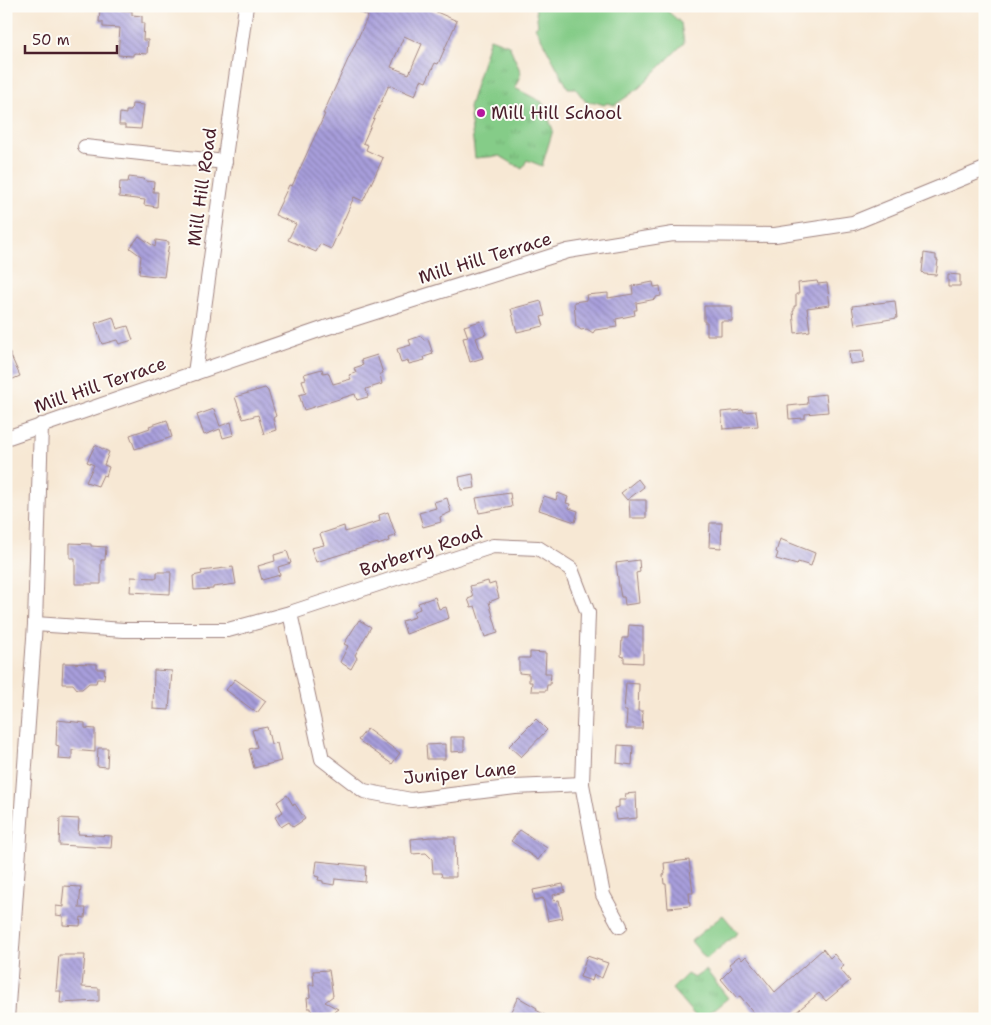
<svg xmlns="http://www.w3.org/2000/svg" width="991" height="1025" viewBox="0 0 991 1025" font-family="'Shantell Sans',sans-serif">
	<style>
		.green { fill: #85cc88; stroke: #68765a }
		.park { fill: url(#park-tufts); stroke: #68765a }
		.building { fill: url(#building-back-hatch); fill-rule: evenodd }
		.lines { fill: none; stroke-linecap: round; stroke-linejoin: round }
		.minor-casing { stroke: #a08480; stroke-width: 16 }
		.minor { stroke: #fff; stroke-width: 14 }
		.poi-dot { fill: #b5179e; stroke: #fdfcf7; stroke-width: 2 }
		.labels { text-anchor: middle; stroke-width: 4; stroke-linejoin: round; paint-order: stroke }
		.poi-label { font-size: 18px; fill: #4a1f2b; stroke: #fdfcf7; text-anchor: start }
		.street-label { font-size: 18px; fill: #4a1f2b; stroke: #fdfcf7 }
	</style>
	<defs>
		<pattern id="park-tufts" width="24" height="20" patternUnits="userSpaceOnUse" patternTransform="scale(1.25)"><rect width="24" height="20" fill="#85cc88"/><path d="M3 7l-1-3M5 7V3M7 7l1-3M15 17l-1-3M17 17v-4M19 17l1-3" fill="none" stroke="#74af76"/></pattern>
		<pattern id="building-back-hatch" width="6" height="6" patternUnits="userSpaceOnUse" patternTransform="scale(1.25)"><rect width="6" height="6" fill="#a79edb"/><path d="M-1 5l2 2M0 0l6 6M5-1l2 2" fill="none" stroke="#8a80b2"/></pattern>
	</defs>
	<rect width="100%" height="100%" fill="#fdfcf7"/>
	<filter id="ink" filterUnits="userSpaceOnUse"><feTurbulence type="fractalNoise" baseFrequency=".02" numOctaves="2"/><feDisplacementMap in="SourceGraphic" scale="10" xChannelSelector="R" yChannelSelector="G"/><feConvolveMatrix kernelMatrix="1 2 1 2 8 2 1 2 1" color-interpolation-filters="sRGB"/></filter>
	<filter id="wash" filterUnits="userSpaceOnUse"><feTurbulence type="fractalNoise" baseFrequency=".0096" numOctaves="4" result="noise"/><feDisplacementMap in="SourceGraphic" scale="20" xChannelSelector="R" yChannelSelector="G"/><feGaussianBlur stdDeviation="1.12" result="paint"/><feColorMatrix in="noise" values="0 0 0 0 0 0 0 0 0 0 0 0 0 0 0 0 0 1.4 0 .05"/><feComposite in="paint" operator="in"/></filter>
	<g filter="url(#wash)">
		<rect width="100%" height="100%" fill="#f7e8d4"/>
		<g class="green">
			<polygon points="535,6 662,6 681,23 684,43 638,89 615,105 607,103 604,105 595,102 586,102 575,88 568,88 535,27 538,25"/>
			<polygon points="723,915 738,933 706,959 691,941"/>
		</g>
		<g class="park">
			<polygon points="490,38 509,45 521,73 515,88 542,102 553,130 542,166 527,160 522,169 500,156 475,158 469,107"/>
			<polygon points="706,970 728,998 702,1019 698,1019 672,989 687,974 694,978"/>
		</g>
		<g id="blocks">
			<g class="building">
				<path d="M346,6H423L457,21L438,64L435,63L426,82L421,80L415,96L389,85L363,143L368,145L366,150L383,158L363,201L354,197L331,249L320,244L316,252L288,240L296,224L275,215L289,185L292,186L325,114H323L368,16ZM404,36L422,44L409,74L391,67Z"/>
				<polygon points="100,8 132,11 132,15 142,16 142,23 144,23 143,40 148,40 147,54 135,53 133,54 133,56 118,55 120,28 103,27 103,22 99,22"/>
				<polygon points="132,104 144,105 141,129 125,128 125,125 119,125 120,113 126,114 126,111 131,111"/>
				<polygon points="129,177 144,179 146,181 154,182 153,192 158,192 157,207 144,205 145,200 119,197 120,182 128,182"/>
				<polygon points="139,236 155,247 156,240 169,242 164,277 139,274 141,256 130,248"/>
				<polygon points="924,253 936,255 936,260 938,260 936,275 924,274 922,272"/>
				<polygon points="948,274 960,275 960,286 948,286"/>
				<polygon points="817,281 818,284 827,283 830,305 807,308 810,331 795,333 793,311 794,311 794,306 796,306 796,294 799,294 798,283"/>
				<polygon points="653,282 654,287 660,286 661,296 656,297 656,299 636,303 637,310 634,310 635,315 616,319 617,327 595,330 593,333 587,329 581,330 576,326 574,302 587,300 586,295 608,293 608,298 633,294 632,286"/>
				<polygon points="541,301 545,316 541,317 544,326 517,332 511,309"/>
				<polygon points="895,301 897,318 855,325 852,306"/>
				<polygon points="704,306 732,306 732,321 721,321 721,335 707,335 707,322 704,322"/>
				<polygon points="113,317 117,329 128,326 133,340 119,344 117,340 102,344 95,323"/>
				<polygon points="481,321 486,334 476,338 483,358 470,362 463,338 468,337 464,326"/>
				<polygon points="421,336 424,340 428,339 433,354 424,357 425,360 409,364 408,361 401,363 397,349 411,345 409,340"/>
				<polygon points="6,345 20,376 6,382"/>
				<polygon points="863,350 864,362 850,364 849,351"/>
				<polygon points="377,355 383,373 380,374 382,384 366,389 368,397 357,400 355,394 304,410 299,395 306,393 302,380 306,379 304,374 322,369 323,373 328,372 333,384 351,379 349,375 356,373 354,368 363,365 361,360"/>
				<polygon points="265,388 268,391 276,416 273,418 276,430 264,434 258,415 243,419 235,397"/>
				<polygon points="826,394 828,412 805,414 805,418 789,419 788,406 808,404 807,396"/>
				<polygon points="214,409 220,426 231,422 234,435 223,438 220,429 204,435 197,415"/>
				<polygon points="743,410 744,412 756,411 758,426 723,429 721,412"/>
				<polygon points="167,420 172,437 135,449 130,435 150,428 149,426"/>
				<polygon points="95,445 109,452 104,465 109,467 106,476 103,475 98,486 86,482 94,465 87,462"/>
				<polygon points="473,474 475,488 461,490 459,477"/>
				<polygon points="638,479 644,487 627,500 621,493"/>
				<polygon points="510,493 512,507 479,513 476,498"/>
				<polygon points="558,493 568,497 566,503 570,504 569,508 578,511 575,522 539,510 544,496 556,500"/>
				<polygon points="447,498 451,512 440,517 441,522 423,527 419,513 436,508 434,502"/>
				<polygon points="629,500 646,500 646,518 630,518"/>
				<polygon points="388,512 396,536 388,538 389,541 378,545 378,543 316,562 311,548 324,545 320,534 344,526 345,532 380,521 379,515"/>
				<polygon points="710,523 722,523 721,548 709,547"/>
				<polygon points="780,539 815,553 811,566 798,562 797,565 776,559 778,553 776,552"/>
				<polygon points="70,543 91,544 91,546 106,547 105,560 101,560 101,584 75,584 75,558 70,558"/>
				<polygon points="287,551 291,563 278,567 280,575 262,580 258,566 275,561 274,555"/>
				<polygon points="639,560 640,572 636,573 639,603 625,605 624,597 621,597 619,586 616,563"/>
				<polygon points="233,567 236,584 213,587 213,589 194,590 193,576 202,574 201,571"/>
				<polygon points="157,572 171,572 170,594 130,592 131,577 157,578"/>
				<polygon points="488,581 489,585 495,583 499,598 489,602 498,633 485,637 475,606 471,607 468,599 473,597 470,586"/>
				<polygon points="435,597 439,609 446,607 449,618 406,634 402,621 415,617 413,612 420,609 418,603"/>
				<polygon points="359,620 371,627 355,655 357,658 351,669 340,662 348,646 344,644"/>
				<polygon points="629,625 643,626 643,663 624,662 624,657 621,656 622,638 628,638"/>
				<polygon points="530,652 546,653 545,673 551,673 550,685 547,685 546,691 531,691 532,682 529,682 529,674 519,673 519,658 530,658"/>
				<polygon points="63,663 97,664 97,669 105,669 104,679 97,679 96,683 89,683 82,689 77,689 73,684 62,684"/>
				<polygon points="154,670 172,671 169,710 153,709"/>
				<polygon points="235,679 266,701 257,713 226,690"/>
				<polygon points="626,683 639,684 639,685 638,711 643,711 642,729 626,729 627,711 624,711"/>
				<polygon points="536,719 547,730 521,757 509,746"/>
				<polygon points="57,720 85,723 85,728 95,729 95,752 72,750 72,760 58,759 59,746 56,745"/>
				<polygon points="267,727 271,744 277,743 281,761 254,768 249,749 257,747 252,730"/>
				<polygon points="367,729 400,753 392,764 358,740"/>
				<polygon points="451,737 464,737 464,751 451,752"/>
				<polygon points="445,744 445,759 427,759 426,745"/>
				<polygon points="618,745 633,746 632,765 617,763"/>
				<polygon points="98,748 108,748 107,767 97,766"/>
				<polygon points="636,793 637,818 616,820 614,808 619,807 619,800 626,800 625,794"/>
				<polygon points="287,795 293,805 295,804 305,819 293,827 289,822 281,827 275,817 283,812 277,802"/>
				<polygon points="60,818 79,819 78,834 112,836 111,848 59,845"/>
				<polygon points="520,830 547,848 538,860 511,841"/>
				<polygon points="431,837 455,837 456,877 442,877 441,873 433,873 432,859 426,853 412,854 411,839"/>
				<polygon points="689,860 693,893 689,893 690,906 668,908 666,884 664,884 663,875 665,874 664,863"/>
				<polygon points="317,861 366,866 365,882 335,879 334,885 323,883 323,881 318,880 319,877 315,876"/>
				<polygon points="563,884 565,892 553,895 554,901 559,900 563,918 548,921 543,898 535,900 533,890"/>
				<polygon points="64,886 81,887 79,908 86,908 85,918 81,917 80,926 63,925 63,916 56,915 56,906 64,907 64,905 62,905"/>
				<polygon points="823,949 830,958 834,954 844,966 840,969 850,981 826,1001 819,993 788,1019 759,1019 740,996 737,998 721,979 732,968 729,964 739,956 742,960 746,956 775,992"/>
				<polygon points="59,955 85,955 82,987 99,988 99,1001 60,1003 61,991 56,991"/>
				<polygon points="587,956 608,963 602,978 594,975 592,981 580,977"/>
				<polygon points="329,970 333,996 325,1002 338,1009 331,1014 312,1016 311,1008 308,1008 307,998 310,997 309,985 314,985 313,971"/>
				<polygon points="518,997 537,1008 536,1010 552,1019 507,1019"/>
			</g>
		</g>
	</g>
	<g filter="url(#ink)">
		<use href="#blocks" fill-opacity="0" stroke="#a08480" stroke-width="1"/>
		<g class="lines">
			<defs>
				<g id="minor">
					<polyline points="85,147 225,162"/>
					<polyline points="195,373 246,6"/>
					<polyline points="6,438 325,328 568,251 673,234 775,235 853,223 985,169"/>
					<polyline points="290,613 322,759 364,791 411,800 515,787 582,784"/>
					<polyline points="35,624 124,630 228,630 290,613 493,546 538,548 571,569 588,613 582,784 603,895 620,926"/>
					<polyline points="7,1019 35,624 41,425"/>
				</g>
			</defs>
			<use href="#minor" class="minor-casing"/>
			<use href="#minor" class="minor"/>
		</g>
	</g>
	<circle class="poi-dot" cx="481" cy="113" r="5"/>
	<g class="labels">
		<g class="poi-label">
			<text x="491" y="119">Mill Hill School</text>
		</g>
		<g class="street-label">
			<text transform="translate(202 187) rotate(-82)" y="6">Mill Hill Road</text>
			<text transform="translate(485 258) rotate(-17)" y="6">Mill Hill Terrace</text>
			<text transform="translate(100 385) rotate(-19)" y="6">Mill Hill Terrace</text>
			<text transform="translate(421 551) rotate(-18)" y="6">Barberry Road</text>
			<text transform="translate(460 773) rotate(-5)" y="6">Juniper Lane</text>
		</g>
	</g>
	<rect width="991" height="1025" fill="none" stroke="#fdfcf7" stroke-width="25"/>
	<path d="M25 45v8h92v-8" fill="none" stroke="#4a1f2b" stroke-width="2.5"/>
	<text x="32" y="45" font-size="15" fill="#4a1f2b" stroke="#fdfcf7" stroke-width="4" paint-order="stroke">50 m</text>
</svg>
